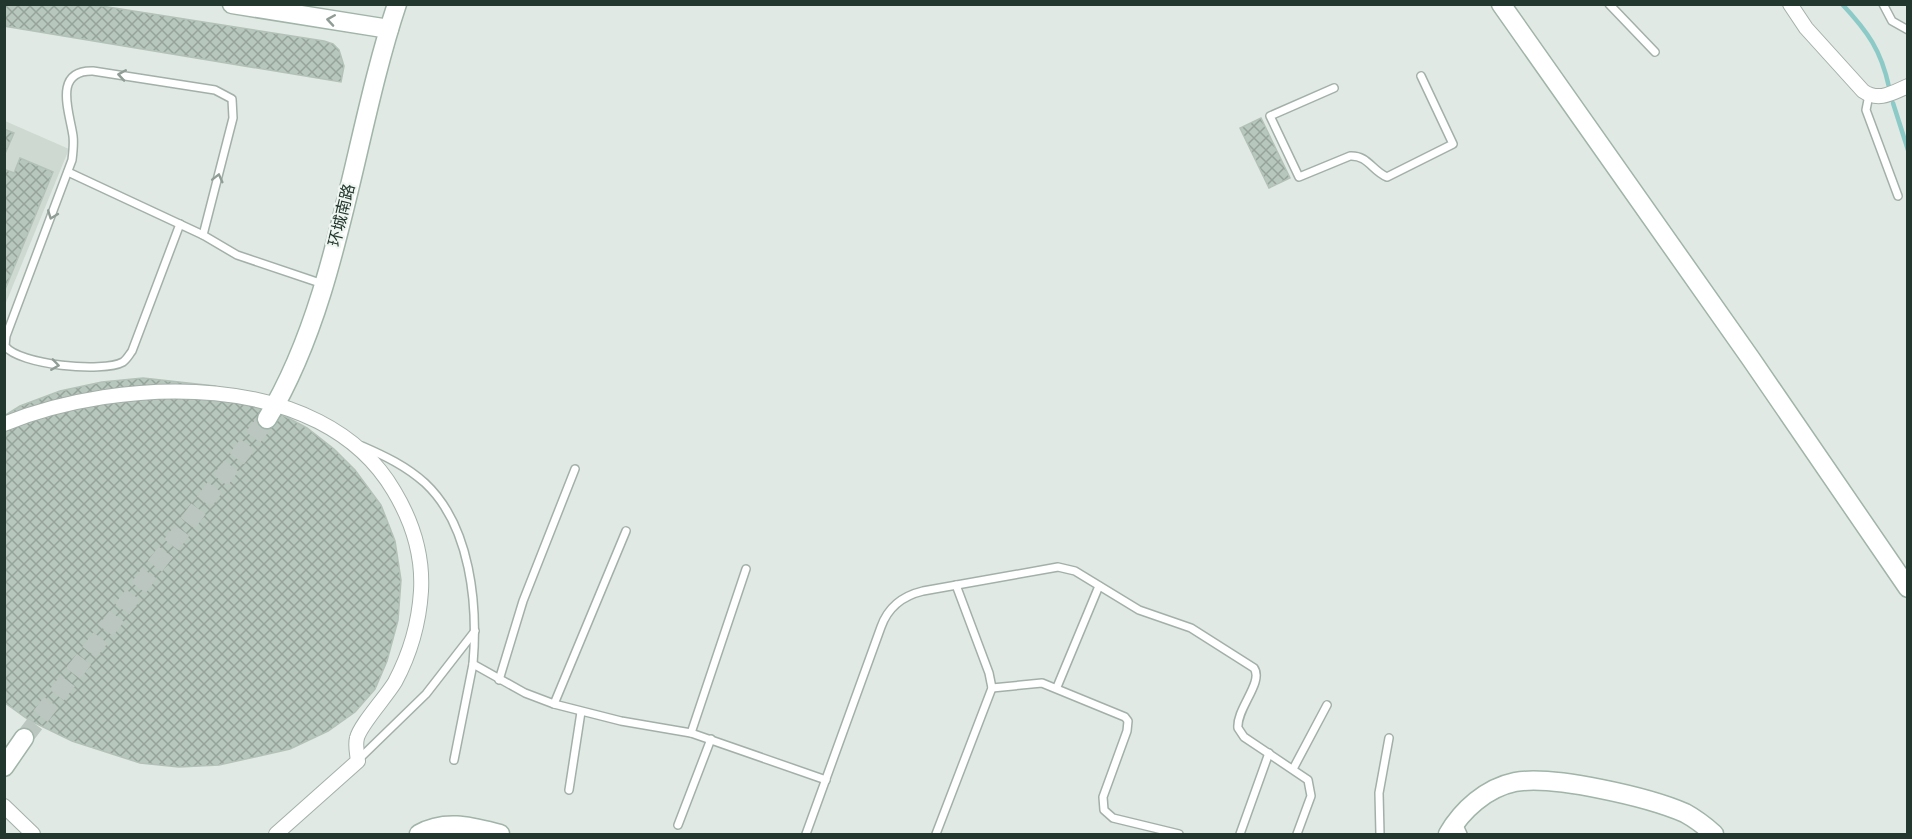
<svg xmlns="http://www.w3.org/2000/svg" width="1912" height="839" viewBox="0 0 1912 839" font-family="'Exo 2','Noto Sans SC',sans-serif">
	<style>
		.built { fill: #ced9d2 }
		.lines { fill: none; stroke-linecap: round; stroke-linejoin: round }
		.stream { stroke: #8ccac7; stroke-width: 4.5 }
		.building { fill: url(#building-cross-hatch); stroke: #b3c2b9; stroke-width: 1.5 }
		.secondary-tunnel { stroke: #bac6bf; stroke-width: 18; stroke-dasharray: 18 9; stroke-linecap: butt }
		.lane-casing { stroke: #a3b0a9; stroke-width: 10 }
		.street-casing { stroke: #a3b0a9; stroke-width: 16 }
		.secondary-casing { stroke: #a0b4a9; stroke-width: 21 }
		.lane { stroke: #fff; stroke-width: 7 }
		.street { stroke: #fff; stroke-width: 14 }
		.secondary { stroke: #fff; stroke-width: 18 }
		.oneway { stroke: #909c96 }
		.labels { text-anchor: middle; stroke-width: 4.5; stroke-linejoin: round; paint-order: stroke }
		.street-label { font-size: 16px; fill: #22382e; stroke: #f0f6f2 }
	</style>
	<defs>
		<pattern id="building-cross-hatch" width="8" height="8" patternUnits="userSpaceOnUse" patternTransform="scale(1.5)"><rect width="8" height="8" fill="#b8c7be"/><path d="M0 0l8 8M0 8l8-8" fill="none" stroke="#95a39b"/></pattern>
	</defs>
	<rect width="100%" height="100%" fill="#e0e9e3"/>
	<polygon class="built" points="5,121 69,149 5,305"/>
	<g class="lines">
		<g class="stream">
			<path d="M1842,4C1868,32 1881,50 1889,87"/>
			<polyline points="1893,103 1908,150"/>
		</g>
	</g>
	<g class="building">
		<polygon points="4,4 89,4 324,41 333,44 339,50 344,66 341,82 4,26"/>
		<polygon points="1261,118 1290,178 1269,188 1240,128"/>
		<polygon points="4,129 14,133 4,156"/>
		<polygon points="20,158 53,172 4,292 4,169 14,173"/>
		<polygon points="143,378 215,386 275,411 307,428 334,449 355,470 381,505 395,541 401,580 398,620 387,661 375,689 355,712 328,731 290,749 219,765 179,767 140,763 72,741 29,720 4,702 4,416 20,406 60,391 102,382"/>
	</g>
	<g class="lines">
		<polyline class="secondary-tunnel" points="24,738 267,419"/>
		<defs>
			<g id="lane">
				<polyline points="1609,4 1655,52"/>
				<polyline points="1883,4 1892,21 1908,30"/>
				<path d="M1334,88L1270,116L1299,177L1350,156C1368,155 1372,171 1387,177L1453,144L1421,76"/>
				<polyline points="1869,95 1866,110 1898,196"/>
				<polyline points="68,172 203,235 237,255 323,284"/>
				<path d="M180,224L132,351C129,355 127,359 123,362C103,373 19,365 5,346L6,336L72,160C73,152 74,144 73,136C70,113 52,70 93,71L215,90L232,99L233,118L203,235"/>
				<path d="M362,446C385,456 406,466 425,483C471,526 478,605 473,664L525,693L554,704L621,721L691,733L826,780"/>
				<polyline points="499,680 523,601 575,469"/>
				<polyline points="1057,687 1099,586"/>
				<polyline points="992,688 1042,683 1125,717 1128,721 1127,731 1103,797 1104,810 1113,818 1179,834"/>
				<polyline points="554,704 626,531"/>
				<polyline points="691,733 746,569"/>
				<polyline points="358,760 426,694 475,631"/>
				<polyline points="454,760 473,664"/>
				<polyline points="1293,769 1327,705"/>
				<polyline points="569,790 581,712"/>
				<polyline points="1458,823 1463,834"/>
				<polyline points="678,825 711,739"/>
				<path d="M806,834L881,627C888,607 902,596 923,591L1058,567L1075,571L1139,610L1191,628L1254,668C1264,682 1236,709 1238,728L1244,737L1308,780L1311,796L1297,834"/>
				<polyline points="936,834 992,688 989,673 956,585"/>
				<polyline points="1240,834 1269,753"/>
				<polyline points="1380,834 1379,793 1389,738"/>
			</g>
			<g id="street">
				<path d="M1790,4L1806,28L1863,91C1879,102 1892,93 1908,86"/>
				<path d="M4,424C120,377 321,367 394,491C412,521 423,556 421,591C419,623 410,654 395,682C386,697 360,725 357,738C355,745 357,753 358,761L276,834"/>
				<polyline points="4,806 33,834"/>
			</g>
			<g id="secondary">
				<polyline points="232,4 389,29"/>
				<polyline points="1501,4 1751,359 1908,588"/>
				<path d="M267,419C339,301 353,136 397,4"/>
				<polyline points="4,767 24,738"/>
				<path d="M419,834C446,819 472,827 500,834"/>
				<path d="M1448,834C1462,810 1486,788 1515,782C1553,775 1648,797 1685,813C1696,819 1705,826 1714,834"/>
			</g>
		</defs>
		<use href="#lane" class="lane-casing"/>
		<use href="#street" class="street-casing"/>
		<use href="#secondary" class="secondary-casing"/>
		<use href="#lane" class="lane"/>
		<use href="#street" class="street"/>
		<use href="#secondary" class="secondary"/>
	</g>
	<defs><path id="oneway-chevron" d="M-2-3.5L2.5 0L-2 3.5" fill="none" stroke-width="1.6" stroke-linecap="round" stroke-linejoin="round" transform="scale(1.5)"/></defs>
	<g class="oneway">
		<use href="#oneway-chevron" transform="translate(331 20) rotate(-171)"/>
		<use href="#oneway-chevron" transform="translate(122 75) rotate(-171)"/>
		<use href="#oneway-chevron" transform="translate(218 178) rotate(-76)"/>
		<use href="#oneway-chevron" transform="translate(52 215) rotate(111)"/>
		<use href="#oneway-chevron" transform="translate(55 365) rotate(8)"/>
	</g>
	<g class="labels">
		<g class="street-label">
			<text transform="translate(341 215) rotate(-76)" y="6">环城南路</text>
		</g>
	</g>
	<rect width="1912" height="839" fill="none" stroke="#22382e" stroke-width="12"/>
</svg>
